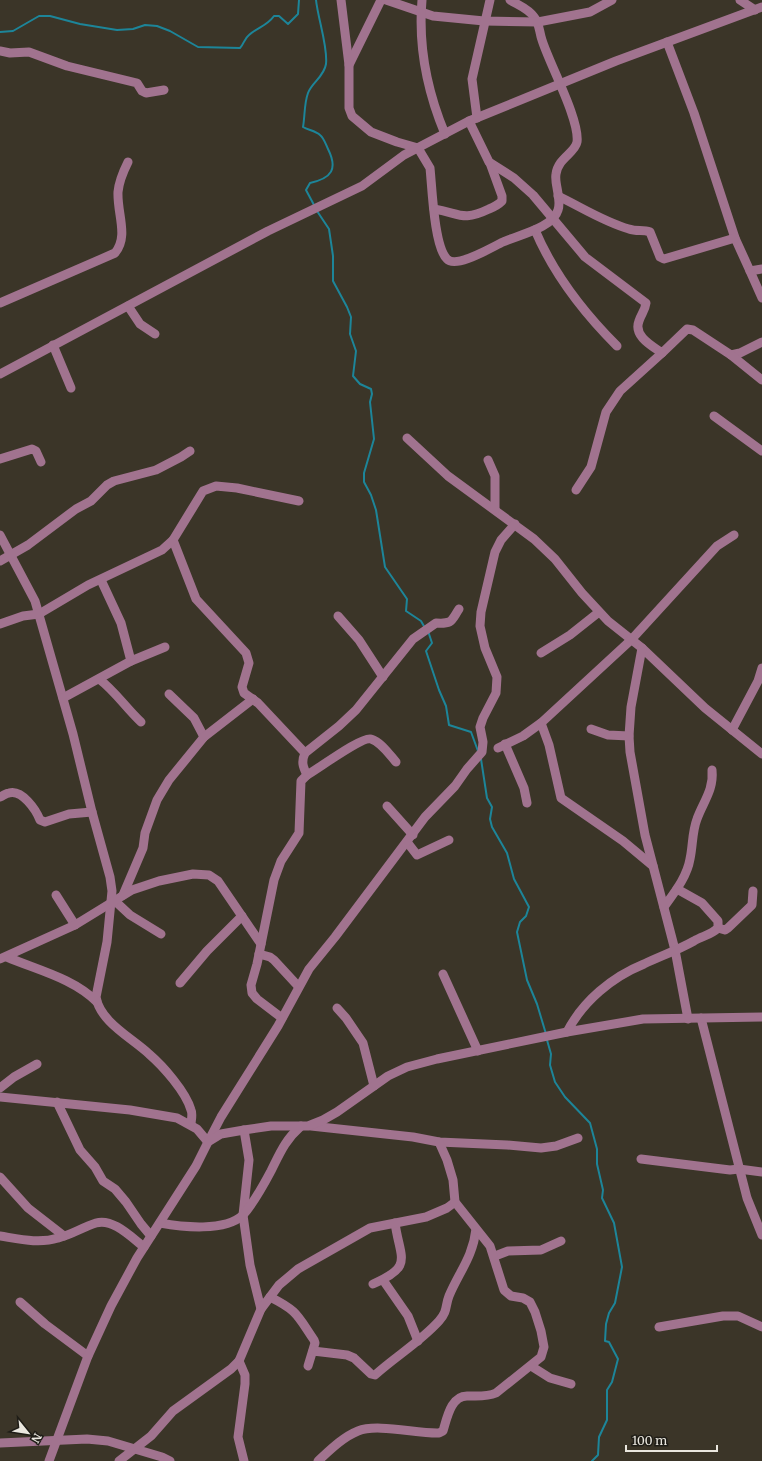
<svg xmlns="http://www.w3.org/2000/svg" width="762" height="1461" viewBox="0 0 762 1461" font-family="Merriweather,serif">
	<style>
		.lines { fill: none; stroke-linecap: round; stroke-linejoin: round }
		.stream { stroke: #1d8599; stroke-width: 2 }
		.minor { stroke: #a1738f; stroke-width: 9 }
	</style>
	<rect width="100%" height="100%" fill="#3b3528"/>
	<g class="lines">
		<g class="stream">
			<path d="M0,32L13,31L39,16H50L80,24L117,30L133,29L145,25L157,26L170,31L198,47L240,48C244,44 244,39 249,35C258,27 267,26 274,16H279L288,24L298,14L299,0"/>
			<path d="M314,205L306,190L310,183C332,178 338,169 328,149C326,145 324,138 320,135C316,131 308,130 303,127C305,116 304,104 308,93C312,82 324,77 326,64C328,47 318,19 316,0"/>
			<polyline points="317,211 329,229 333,256 333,281 347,307 351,317 350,334 356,351 353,376 360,384 371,389 372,394 370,402 374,439 364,473 364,482 371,495 376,510 385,567 407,599 406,611 421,621 425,628"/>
			<polyline points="428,631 432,643 426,651 439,690 446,706 449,725 471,732 478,751"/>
			<polyline points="481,759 487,798 492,807 490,819 492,827 507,853 514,879 529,907 526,916 520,922 517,932 527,980 537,1004 546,1034"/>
			<polyline points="547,1040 551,1054 550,1065 555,1082 565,1097 590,1123 597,1149 597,1164 603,1190 602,1198 614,1223 622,1267 615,1303 609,1313 606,1324 605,1341 609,1342 618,1359 612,1382 607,1390 607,1420 599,1437 598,1455 592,1461"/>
		</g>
		<g class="minor">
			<polyline points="341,0 349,65"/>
			<path d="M381,0L349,65V108L352,116L371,132L397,142L418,148L430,168C432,186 434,247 447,259C456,269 492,247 503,242C518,235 553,228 558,210C562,198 554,185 556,174C558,158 575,153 577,142C580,120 549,63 542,40C539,32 540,24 534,17C529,9 518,5 510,0"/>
			<polyline points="386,0 433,16 484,21 538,22 590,12 612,0"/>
			<path d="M422,0C418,47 427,91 445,134"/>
			<polyline points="740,0 755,10"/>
			<polyline points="667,42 694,113 735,238 750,271 762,269"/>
			<polyline points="0,51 10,53 29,52 67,66 137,83 142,91 146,93 164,90"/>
			<polyline points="477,118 472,79 490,0"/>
			<path d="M469,121L489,162L514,178L533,195L585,257L646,303C645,311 641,314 639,321C633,336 652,346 662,353L687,329L693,330L731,355L740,353L762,342"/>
			<path d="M558,196C581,207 604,222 629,229C637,232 643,229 650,232L660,257L664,259L735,238"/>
			<path d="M434,209C460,213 462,222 489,209C494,207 498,205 502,201V196L490,163"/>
			<path d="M535,230C554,275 583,312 617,346"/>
			<polyline points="750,271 762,298"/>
			<path d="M0,303L115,253C129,236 117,214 118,192C119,181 123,172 128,162"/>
			<polyline points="128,306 140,324 155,334"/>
			<polyline points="53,345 71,388"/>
			<polyline points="731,355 762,380"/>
			<polyline points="0,374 268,231 362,186 404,155 469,121 616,61 762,7"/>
			<polyline points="714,416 762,451"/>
			<polyline points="407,438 448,476 534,539 555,559 582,593 608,621 642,648 705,708 762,754"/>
			<polyline points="0,459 32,449 36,451 41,462"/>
			<polyline points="488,460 495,476 495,509"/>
			<polyline points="576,490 591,467 606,412 620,391 662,353"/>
			<path d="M0,535L35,601L73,734L92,812L110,877L112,891L107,942L96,997C100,1022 132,1038 149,1054C163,1066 186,1092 191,1110C193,1114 191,1120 191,1125"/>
			<polyline points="173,540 196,599 246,653 249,663 242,687 244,693 258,703 305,753"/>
			<polyline points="0,561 28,545 76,509 91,501 107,485 114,481 156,470 181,457 190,451"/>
			<polyline points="338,616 359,640 383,677"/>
			<polyline points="0,624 23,616 39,614 88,585 162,550 173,540 203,491 216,486 237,488 299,501"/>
			<polyline points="642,648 631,707 629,736 630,752 645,835 675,950 688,1019"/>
			<polyline points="541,653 570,635 599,612"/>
			<polyline points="131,661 165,647"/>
			<path d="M99,679C115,691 126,708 141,722"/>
			<polyline points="169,694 194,718 204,737"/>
			<polyline points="63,698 131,661 121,623 101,580"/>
			<polyline points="541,723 549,745 561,798 623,841 653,866"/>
			<polyline points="591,729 608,735 629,736"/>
			<polyline points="732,730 758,681 762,668"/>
			<polyline points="505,744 524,788 527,803"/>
			<polyline points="498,748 523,736 541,723 631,640 717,546 734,535"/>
			<path d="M307,775C318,769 362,736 371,739C381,742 389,754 396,762"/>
			<path d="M0,797C3,796 6,793 9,793C22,789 36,810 40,820L45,822L69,814L92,812"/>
			<polyline points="387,806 413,835"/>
			<polyline points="407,842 417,855 449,840"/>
			<polyline points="56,895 75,925"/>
			<polyline points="123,895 143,848 145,833 157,800 169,780 204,737 253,699"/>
			<polyline points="115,901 130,915 161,934"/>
			<path d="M664,907C674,893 687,877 690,859C693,845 692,832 697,819C703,802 714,790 712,770"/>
			<polyline points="718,928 725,930 728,928 752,905 753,891"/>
			<polyline points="259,954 270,957 274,960 298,986"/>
			<path d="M7,957C37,970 73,978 97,1002"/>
			<polyline points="0,959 75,925 132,890 159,881 193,874 209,875 218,881 261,944"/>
			<polyline points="443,974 478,1051"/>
			<polyline points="180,983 207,951 242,916"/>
			<polyline points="337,1008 346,1018 363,1043 374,1086"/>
			<path d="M282,1018L257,999L252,993L251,985L257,964L274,880L281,861L299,833L301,781L307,775C303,767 301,762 305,753L339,726L356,710L413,639L436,623C453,624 451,621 459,609"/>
			<polyline points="701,1018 747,1198 762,1235"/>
			<path d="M567,1032C583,1001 612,977 644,964C661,956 678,950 694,941C702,936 711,935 718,928V921L702,903L677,889"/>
			<polyline points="0,1088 14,1077 37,1064"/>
			<polyline points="0,1097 130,1110 177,1118 197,1129 208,1142 221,1117 278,1026 309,969 335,937 425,817 455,786 467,769 482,752 483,742 480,727 483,718 496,693 497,677 485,648 480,626 481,612 495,552 501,540 515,524"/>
			<polyline points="57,1102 80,1150 95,1167 103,1181 115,1189 126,1202 141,1224 151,1236"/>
			<polyline points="311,1126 413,1137 439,1142 507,1145 541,1148 556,1146 578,1138"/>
			<polyline points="244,1130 249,1160 243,1215 250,1265 261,1309"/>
			<polyline points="641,1159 730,1170 739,1169 762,1172"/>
			<polyline points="0,1177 28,1208 64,1236"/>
			<path d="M160,1223C182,1227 225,1232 243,1215C254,1203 263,1186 271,1171C280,1153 285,1140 301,1126"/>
			<path d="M0,1236C19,1239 39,1244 58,1238C71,1235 83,1227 96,1223C113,1218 131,1237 144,1247"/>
			<polyline points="495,1256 508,1251 541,1250 561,1241"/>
			<polyline points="383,1280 408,1316 418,1341"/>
			<path d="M373,1284C414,1266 400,1259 395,1223"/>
			<path d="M270,1297C298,1311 297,1315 314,1340L315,1343L308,1366"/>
			<polyline points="20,1302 45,1324 88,1356"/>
			<polyline points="659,1327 723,1316 738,1316 762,1327"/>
			<path d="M313,1351L347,1355L354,1358L371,1374L375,1375C396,1356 420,1342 439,1321C448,1311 445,1306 449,1296C459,1272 473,1257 476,1229"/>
			<polyline points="239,1361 245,1375 245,1384 238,1437 244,1461"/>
			<polyline points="531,1366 550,1378 571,1384"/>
			<polyline points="0,1443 87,1439 108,1441 162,1457 170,1461"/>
			<polyline points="49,1461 88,1356 111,1306 137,1258 196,1166 208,1142 221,1134 244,1130 271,1126 308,1126 323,1120 337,1112 388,1076 407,1067 437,1059 567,1032 643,1019 762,1017"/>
			<polyline points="119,1461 151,1436 173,1411 231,1369 239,1361 261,1309 279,1285 298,1269 370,1228 426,1217 447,1208 455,1202"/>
			<path d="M318,1461C330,1450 343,1437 358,1431C377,1423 418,1434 439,1433L443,1431C447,1418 451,1395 468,1396C478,1396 487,1397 496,1393L541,1357L544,1347L541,1331L535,1312L530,1302L523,1298L511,1296L504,1290L490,1246L455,1202L453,1180L447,1160L439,1142"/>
		</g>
	</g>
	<g transform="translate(28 1433) rotate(120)" stroke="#1f1d17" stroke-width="3" paint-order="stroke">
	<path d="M0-3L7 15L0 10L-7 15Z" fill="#eae7df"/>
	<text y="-6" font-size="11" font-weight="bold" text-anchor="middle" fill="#eae7df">N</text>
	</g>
	<path d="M626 1445v6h91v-6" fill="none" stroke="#eae7df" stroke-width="2"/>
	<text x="632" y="1445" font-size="12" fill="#eae7df" stroke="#1f1d17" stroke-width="3" paint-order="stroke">100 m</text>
</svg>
